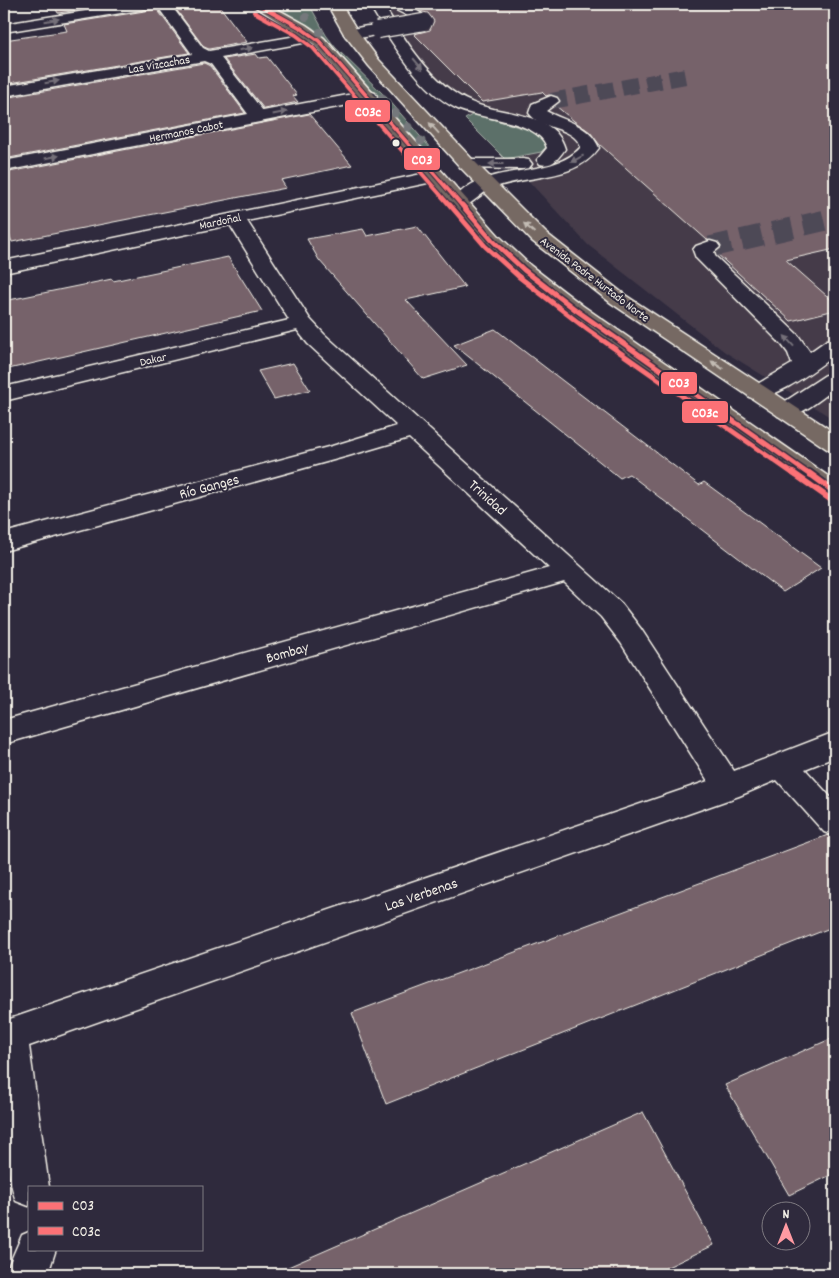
<svg xmlns="http://www.w3.org/2000/svg" width="839" height="1278" viewBox="0 0 839 1278" font-family="Dekko,sans-serif">
	<style>
		.built { fill: #443b4a }
		.green { fill: #5b7069; stroke: #a8b0a8 }
		.building { fill: #76626a; stroke: #f4f1e8 }
		.lines { fill: none; stroke-linecap: round; stroke-linejoin: round }
		.minor-tunnel-far1 { stroke: #4d4857; stroke-width: 16; stroke-dasharray: 16 8; stroke-linecap: butt }
		.minor-tunnel { stroke: #4d4857; stroke-width: 21; stroke-dasharray: 21 11; stroke-linecap: butt }
		.minor-casing { stroke: #f4f1e8; stroke-width: 3 }
		.major-casing { stroke: #f4f1e8; stroke-width: 3 }
		.minor { fill: #2f2a3d; fill-rule: evenodd }
		.major { fill: #766964; fill-rule: evenodd }
		.minor-bridge-casing { stroke: #f4f1e8; stroke-width: 19; stroke-linecap: butt }
		.minor-bridge { stroke: #2f2a3d; stroke-width: 16 }
		.bus-1-far2-casing { stroke: #2f2a3d; stroke-width: 6 }
		.bus-1-far1-casing { stroke: #2f2a3d; stroke-width: 8 }
		.bus-1-casing { stroke: #2f2a3d; stroke-width: 10 }
		.bus-2-far2-casing { stroke: #2f2a3d; stroke-width: 6 }
		.bus-2-far1-casing { stroke: #2f2a3d; stroke-width: 8 }
		.bus-2-casing { stroke: #2f2a3d; stroke-width: 10 }
		.bus-1-far2 { stroke: #fc7176; stroke-width: 4 }
		.bus-1-far1 { stroke: #fc7176; stroke-width: 5 }
		.bus-1 { stroke: #fc7176; stroke-width: 6 }
		.bus-2-far2 { stroke: #fc7176; stroke-width: 4 }
		.bus-2-far1 { stroke: #fc7176; stroke-width: 5 }
		.bus-2 { stroke: #fc7176; stroke-width: 6 }
		.tree { fill: #75787c }
		.oneway { fill: #747079 }
		.oneway2 { fill: #c2bbb3 }
		.bus-dot { fill: #f4f1e8; stroke: #2f2a3d; stroke-width: 2 }
		.labels { text-anchor: middle; stroke-width: 4; stroke-linejoin: round; paint-order: stroke }
		.far-street-label { font-size: 12px; fill: #f4f1e8; stroke: #2f2a3d }
		.street-label { font-size: 15px; fill: #f4f1e8; stroke: #2f2a3d }
		.line-badge { stroke: #2f2a3d; stroke-width: 2 }
		.badge-label { font-size: 14px; text-anchor: middle; font-weight: bold; fill: #fff }
	</style>
	<rect width="100%" height="100%" fill="#2f2a3d"/>
	<filter id="ink" filterUnits="userSpaceOnUse"><feTurbulence type="fractalNoise" baseFrequency=".02" numOctaves="2"/><feDisplacementMap in="SourceGraphic" scale="10" xChannelSelector="R" yChannelSelector="G"/><feConvolveMatrix kernelMatrix="1 2 1 2 8 2 1 2 1" color-interpolation-filters="sRGB"/></filter>
	<g filter="url(#ink)">
		<polygon class="built" points="364,4 835,4 835,420 725,352 588,245"/>
		<g class="green">
			<polygon points="283,4 309,4 326,35 335,47 388,99 438,157 432,158 330,43 313,28 280,9 279,7"/>
			<polygon points="472,115 482,116 542,134 548,145 541,152 505,159 465,119"/>
		</g>
		<g class="building">
			<polygon points="53,4 119,4 58,13"/>
			<polygon points="172,4 218,4 247,42 209,49 204,47"/>
			<polygon points="409,4 835,4 835,249 786,260 835,303 835,310 791,321 716,253 722,247 718,242 711,239 707,240 599,144 590,132 574,121 556,106 561,101 558,96 552,94 546,96 542,92 482,102 414,34 430,30 434,21 428,13 423,12"/>
			<polygon points="157,9 189,53 4,84 4,40 67,31 64,24"/>
			<polygon points="256,54 259,58 267,57 297,95 293,96 298,102 264,109 224,59"/>
			<polygon points="204,63 210,66 245,113 4,159 4,98"/>
			<polygon points="309,114 352,165 281,180 286,188 12,242 4,221 4,173"/>
			<polygon points="417,226 465,287 406,300 467,365 423,379 319,260 307,239 363,229 367,236"/>
			<polygon points="228,257 262,311 4,370 4,301 112,279 113,281"/>
			<polygon points="495,329 699,485 704,482 821,568 783,592 629,474 620,478 454,345"/>
			<polygon points="293,363 310,390 274,399 258,371"/>
			<polygon points="828,835 835,838 835,926 386,1104 352,1013"/>
			<polygon points="835,1037 835,1173 789,1195 725,1085"/>
			<polygon points="643,1112 714,1245 653,1274 272,1274"/>
		</g>
		<g class="lines">
			<polyline class="minor-tunnel-far1" points="551,101 686,76"/>
			<polyline class="minor-tunnel" points="710,247 835,218"/>
			<defs>
				<g id="minor">
					<polygon points="129,4 170,4 203,48 209,51 314,33 319,34 321,37 319,40 314,41 221,58 263,111 369,91 375,93 377,96 375,99 369,101 4,171 4,161 248,114 211,64 204,61 4,96 4,86 192,54 158,7 4,32 4,24"/>
					<path d="M369,4H383C403,38 433,86 471,102C501,116 554,110 565,149C558,159 552,167 540,164L537,160L547,148C540,121 483,119 460,110C427,96 403,59 384,30L382,33C371,36 357,40 346,37L344,34L346,31C356,28 376,22 384,29Z"/>
					<polygon points="388,4 406,4 422,14 420,17 410,17 390,7"/>
					<path d="M551,96L557,98L559,101L546,111C566,122 589,124 599,148C575,182 528,174 493,188C477,194 469,211 453,207L451,203C481,159 550,182 581,147C573,125 541,131 529,113L532,104Z"/>
					<polygon points="467,159 523,159 529,160 532,164 529,168 523,169 461,168 458,164 461,160"/>
					<path d="M436,171L442,172L445,176L442,180L247,221L310,319L324,334L621,603L641,629L734,771L835,732V757L805,769L835,802V836L824,832L777,780L739,796L29,1046L49,1187H29V1206L16,1201C0,1154 4,1072 4,1021L708,781L621,643L601,617L564,582L4,744V720L549,568L409,438L348,456L4,551V533L332,446L397,426L308,344L297,330L4,401V387L289,320L230,225L4,273V261Z"/>
					<path d="M710,241L717,243L720,247L714,252L715,256L798,335L810,352L827,340L835,339V355C815,369 774,403 749,397L746,392C749,388 784,369 792,364L788,353L782,345L696,258L693,250L696,246Z"/>
					<path d="M835,372V389C819,399 798,421 778,416L775,411L778,406L827,374Z"/>
					<polygon points="29,1232 29,1249 56,1249 48,1274 5,1274 22,1235"/>
				</g>
				<g id="major">
					<path d="M251,4H268L306,25L324,38L499,236L531,266L583,306L835,481V500L826,498C760,452 694,405 628,357C578,321 529,287 485,244L314,44Z"/>
					<polygon points="327,4 341,4 358,32 379,60 473,160 546,233 625,295 835,433 835,451 827,449 611,303 532,241 461,168 369,66 344,34"/>
				</g>
			</defs>
			<use href="#minor" class="minor-casing"/>
			<use href="#major" class="major-casing"/>
			<use href="#minor" class="minor"/>
			<use href="#major" class="major"/>
			<defs>
				<polyline id="minor-bridge" points="377,30 424,22"/>
			</defs>
			<use href="#minor-bridge" class="minor-bridge-casing"/>
			<use href="#minor-bridge" class="minor-bridge"/>
			<defs>
				<polyline id="bus-1-far2" points="258,4 301,28 319,41 463,207"/>
				<polyline id="bus-1-far1" points="462,205 492,240 524,270 576,310 810,475"/>
				<polyline id="bus-1" points="809,473 835,492"/>
				<polyline id="bus-2-far2" points="254,12 296,35 313,48 451,207"/>
				<polyline id="bus-2-far1" points="450,205 485,246 518,276 588,330 795,475"/>
				<polyline id="bus-2" points="793,473 830,499"/>
			</defs>
			<use href="#bus-1-far2" class="bus-1-far2-casing"/>
			<use href="#bus-1-far1" class="bus-1-far1-casing"/>
			<use href="#bus-1" class="bus-1-casing"/>
			<use href="#bus-2-far2" class="bus-2-far2-casing"/>
			<use href="#bus-2-far1" class="bus-2-far1-casing"/>
			<use href="#bus-2" class="bus-2-casing"/>
			<use href="#bus-1-far2" class="bus-1-far2"/>
			<use href="#bus-1-far1" class="bus-1-far1"/>
			<use href="#bus-1" class="bus-1"/>
			<use href="#bus-2-far2" class="bus-2-far2"/>
			<use href="#bus-2-far1" class="bus-2-far1"/>
			<use href="#bus-2" class="bus-2"/>
		</g>
		<g class="tree">
			<circle cx="306" cy="17" r="4"/>
			<circle cx="320" cy="32" r="4"/>
			<circle cx="382" cy="98" r="4.5"/>
			<circle cx="395" cy="113" r="4.5"/>
			<circle cx="408" cy="127" r="4.5"/>
			<circle cx="421" cy="141" r="4.5"/>
		</g>
		<defs><path id="oneway-solid" d="M-6-.8H1V-3.2L6.5 0L1 3.2V.8H-6Z" transform="scale(1.25)"/></defs>
		<g class="oneway">
			<use href="#oneway-solid" transform="translate(52 20) rotate(-9)"/>
			<use href="#oneway-solid" transform="translate(246 49) rotate(-10)"/>
			<use href="#oneway-solid" transform="translate(418 64) rotate(50)"/>
			<use href="#oneway-solid" transform="translate(52 82) rotate(-10)"/>
			<use href="#oneway-solid" transform="translate(280 113) rotate(-11)"/>
			<use href="#oneway-solid" transform="translate(52 157) rotate(-11)"/>
			<use href="#oneway-solid" transform="translate(577 159) rotate(152)"/>
			<use href="#oneway-solid" transform="translate(496 164) rotate(180)"/>
			<use href="#oneway-solid" transform="translate(789 341) rotate(-132)"/>
		</g>
		<g class="oneway2">
			<use href="#oneway-solid" transform="translate(434 128) rotate(-132)"/>
			<use href="#oneway-solid" transform="translate(529 228) rotate(-138)"/>
			<use href="#oneway-solid" transform="translate(717 365) rotate(-146)"/>
		</g>
	</g>
	<circle class="bus-dot" cx="396" cy="143" r="4.5"/>
	<g class="labels">
		<g class="far-street-label">
			<text transform="translate(159 64) rotate(-10)" y="4">Las Vizcachas</text>
			<text transform="translate(186 131) rotate(-11)" y="4">Hermanos Cabot</text>
			<text transform="translate(220 221) rotate(-12)" y="4">Mardoñal</text>
			<text transform="translate(595 279) rotate(37)" y="4">Avenida Padre Hurtado Norte</text>
			<text transform="translate(153 359) rotate(-13)" y="4">Dakar</text>
		</g>
		<g class="street-label">
			<text transform="translate(209 486) rotate(-15)" y="5">Río Ganges</text>
			<text transform="translate(488 497) rotate(42)" y="5">Trinidad</text>
			<text transform="translate(287 652) rotate(-16)" y="5">Bombay</text>
			<text transform="translate(421 894) rotate(-19)" y="5">Las Verbenas</text>
		</g>
	</g>
	<g class="line-badge">
		<rect x="344" y="99" width="47" height="24" rx="5" fill="#fc7176"/>
		<rect x="403" y="147" width="38" height="24" rx="5" fill="#fc7176"/>
		<rect x="660" y="371" width="38" height="24" rx="5" fill="#fc7176"/>
		<rect x="681" y="400" width="48" height="24" rx="5" fill="#fc7176"/>
	</g>
	<g class="badge-label">
		<text x="368" y="116">C03c</text>
		<text x="422" y="164">C03</text>
		<text x="679" y="387">C03</text>
		<text x="705" y="417">C03c</text>
	</g>
	<rect width="839" height="1278" fill="none" stroke="#2f2a3d" stroke-width="20"/>
	<rect x="10" y="10" width="819" height="1258" fill="none" stroke="#f4f1e8" stroke-width="2" filter="url(#ink)"/>
	<rect x="28" y="1186" width="175" height="65" fill="#2f2a3d" stroke="#7e7a81"/>
	<rect x="38" y="1202" width="25" height="8" fill="#fc7176" stroke="#7e7a81"/>
	<text x="72" y="1210" font-size="15" fill="#f4f1e8">C03</text>
	<rect x="38" y="1227" width="25" height="8" fill="#fc7176" stroke="#7e7a81"/>
	<text x="72" y="1236" font-size="15" fill="#f4f1e8">C03c</text>
	<g transform="translate(786 1226)"><circle r="24" fill="#2f2a3d" stroke="#7e7a81"/>
	<path d="M0-4L9 19L0 12L-9 19Z" fill="#ff9aa2"/>
	<text y="-8" font-size="14" font-weight="bold" text-anchor="middle" fill="#f4f1e8">N</text>
	</g>
</svg>
